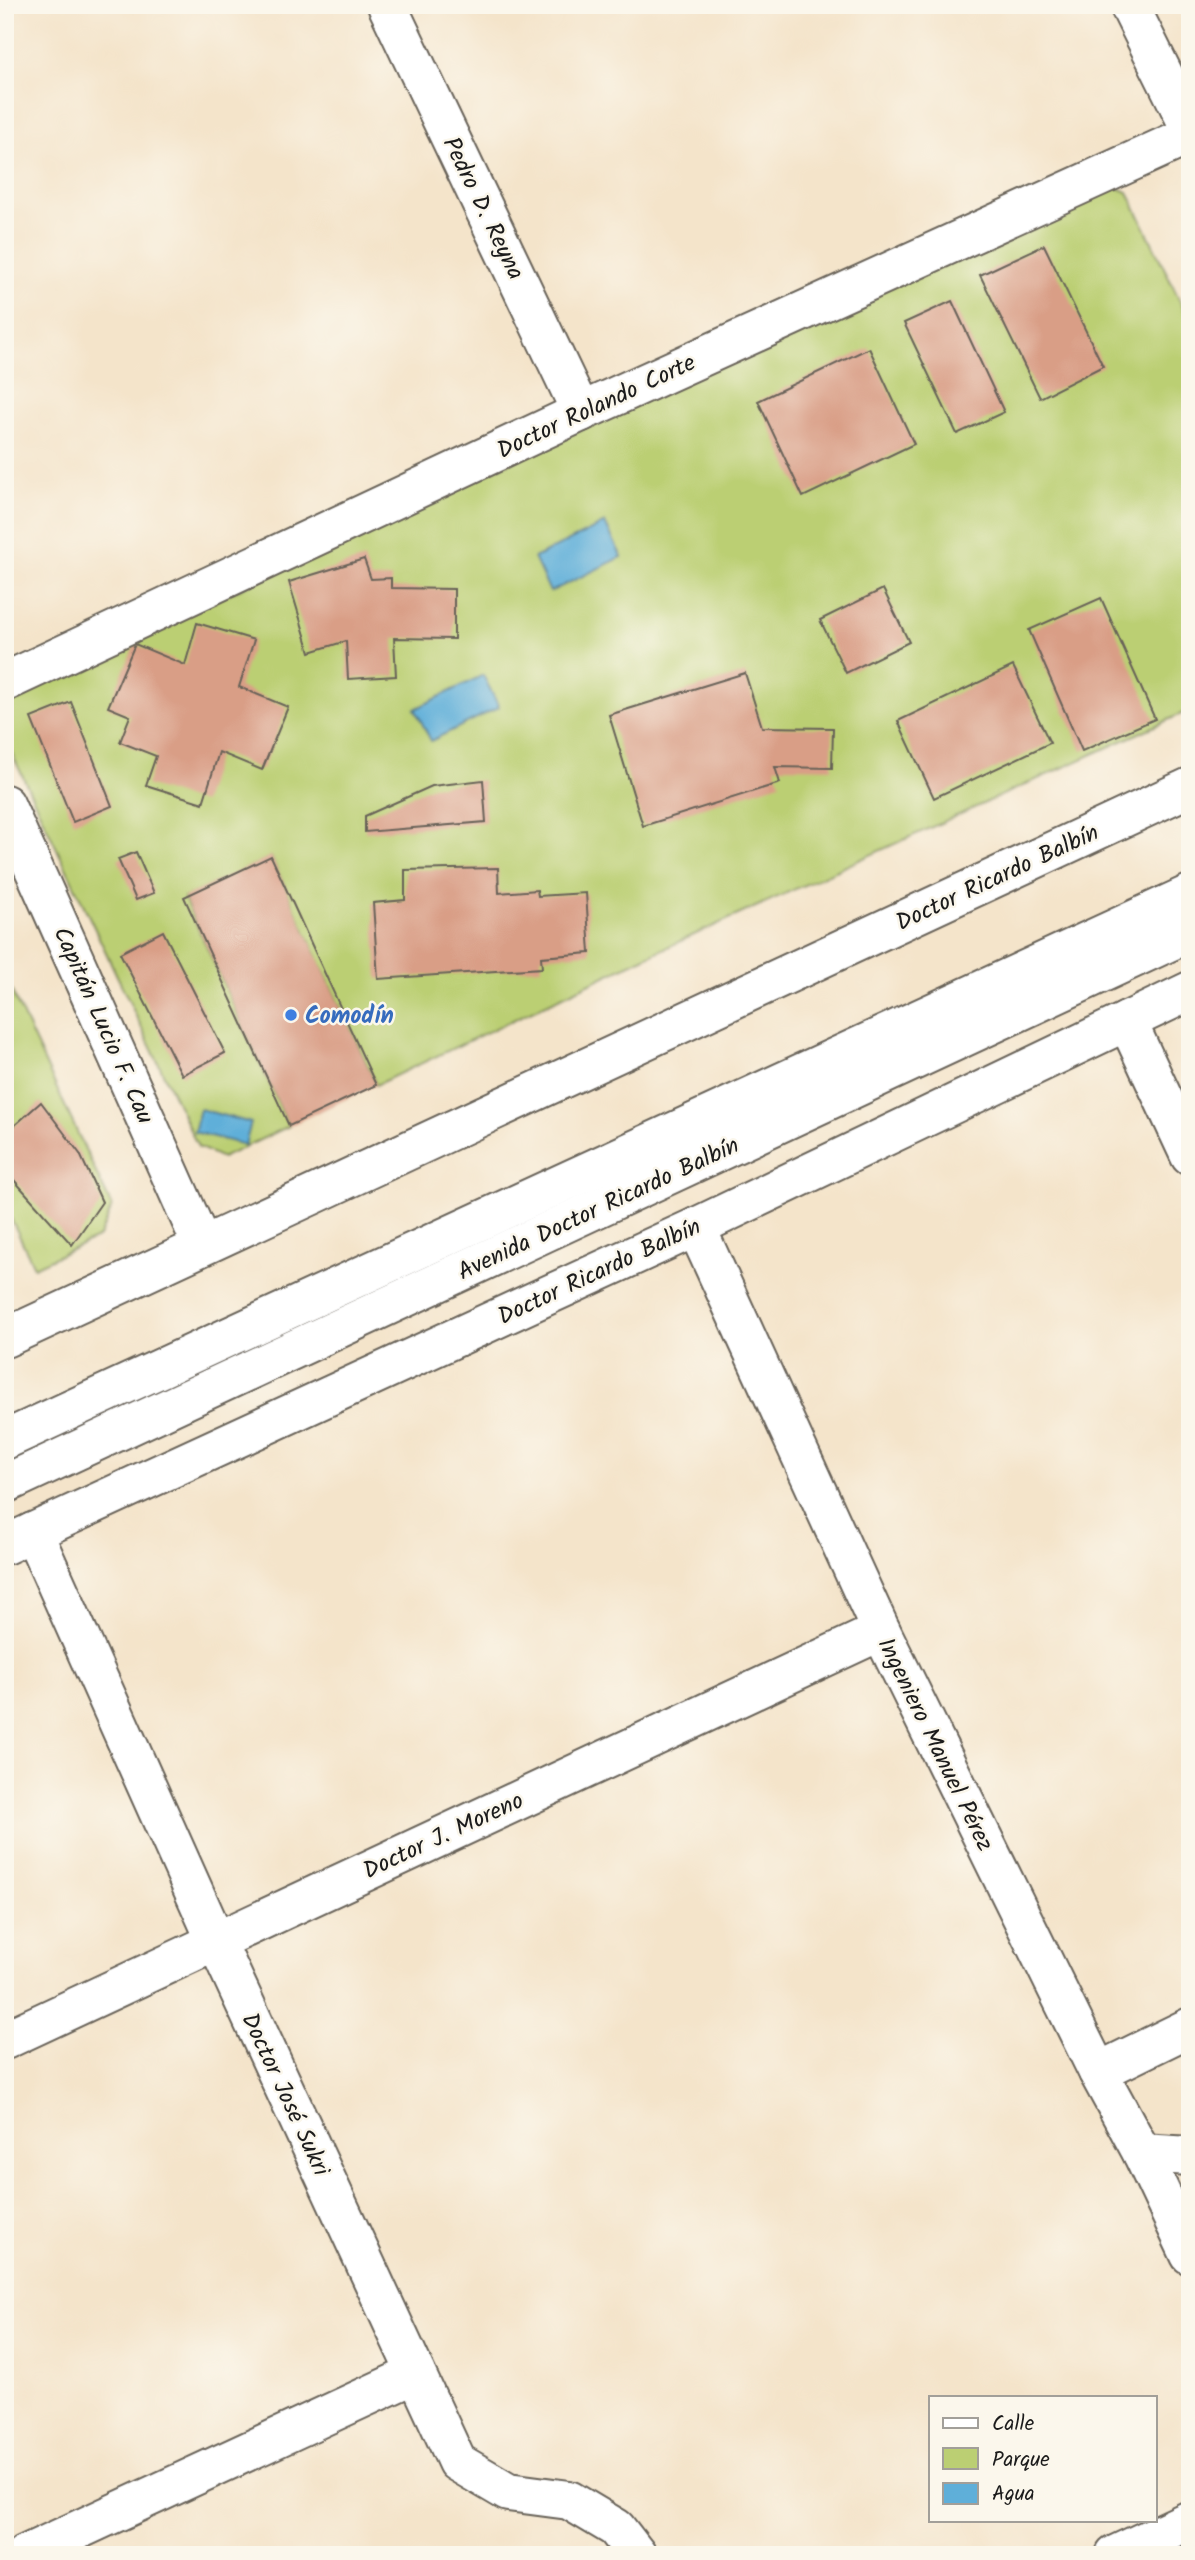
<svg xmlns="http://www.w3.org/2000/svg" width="1195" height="2560" viewBox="0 0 1195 2560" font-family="Kalam,sans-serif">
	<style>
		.green { fill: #bbcf73; stroke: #6c7648; stroke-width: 2 }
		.water { fill: #5fafd9; stroke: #3e667a; stroke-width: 2 }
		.building { fill: #d99e86 }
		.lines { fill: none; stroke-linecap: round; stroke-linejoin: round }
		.minor-casing { stroke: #686259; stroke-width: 42 }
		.tertiary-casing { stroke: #686259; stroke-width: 42 }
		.secondary-casing { stroke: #686259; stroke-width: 42 }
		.minor { stroke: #fff; stroke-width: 38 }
		.tertiary { stroke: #fff; stroke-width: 38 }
		.secondary { stroke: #fff; stroke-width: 38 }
		.shop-dot { fill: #3f7fe0; stroke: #fbf7ec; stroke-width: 2.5 }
		.labels { text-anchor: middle; stroke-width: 5; stroke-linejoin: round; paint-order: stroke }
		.street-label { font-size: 24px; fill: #1c1c1c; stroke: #fbf7ec }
		.shop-label { font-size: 24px; font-weight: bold; fill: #366cbe; stroke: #fbf7ec; text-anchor: start }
	</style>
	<rect width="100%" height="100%" fill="#fbf7ec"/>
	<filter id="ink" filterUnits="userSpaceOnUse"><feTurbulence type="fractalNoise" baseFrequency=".0143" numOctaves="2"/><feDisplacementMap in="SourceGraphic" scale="14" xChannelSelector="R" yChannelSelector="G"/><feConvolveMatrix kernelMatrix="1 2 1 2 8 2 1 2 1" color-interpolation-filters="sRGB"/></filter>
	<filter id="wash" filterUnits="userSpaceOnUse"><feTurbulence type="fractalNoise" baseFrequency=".00686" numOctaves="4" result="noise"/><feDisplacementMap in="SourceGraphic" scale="28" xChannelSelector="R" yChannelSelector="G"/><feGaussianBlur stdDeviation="1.57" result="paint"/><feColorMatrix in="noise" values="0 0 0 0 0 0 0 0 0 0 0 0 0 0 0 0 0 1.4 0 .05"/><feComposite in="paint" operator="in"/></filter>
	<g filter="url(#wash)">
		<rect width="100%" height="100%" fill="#f4e4ca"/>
		<g class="green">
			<polygon points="1107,183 1128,192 1190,322 1190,710 641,959 376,1085 271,857 184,898 289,1126 222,1158 198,1147 5,739 5,698"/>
			<polygon points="5,977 112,1207 99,1237 34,1267 5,1206"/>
		</g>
		<g class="water">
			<polygon points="605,523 622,557 550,592 534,558"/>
			<polygon points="483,675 499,707 431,741 415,709"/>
			<polygon points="200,1109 251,1123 245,1145 194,1132"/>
		</g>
		<g id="blocks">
			<g class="building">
				<polygon points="1044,245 1103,366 1040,398 980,275"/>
				<polygon points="952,301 1004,412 957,434 904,323"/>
				<polygon points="869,348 914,444 803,497 758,401"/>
				<polygon points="364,559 371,579 391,578 391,588 454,589 454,639 394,638 396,676 348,679 346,641 310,652 289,582"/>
				<polygon points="883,589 909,642 846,673 820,620"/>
				<polygon points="1101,598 1155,719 1082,751 1029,630"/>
				<polygon points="197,623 254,640 239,687 288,707 262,770 219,752 203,803 146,785 156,756 120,742 130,716 108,707 135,644 185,665"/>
				<polygon points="1013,666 1050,743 934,798 898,721"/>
				<polygon points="745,673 762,727 833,728 832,768 775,767 780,783 643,826 609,715"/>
				<polygon points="71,702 112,806 73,822 31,718"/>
				<polygon points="483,780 486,822 365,832 365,816 432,786"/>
				<polygon points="136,852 154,893 136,900 118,859"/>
				<polygon points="271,856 376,1085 289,1126 184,897"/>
				<polygon points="498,868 499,893 537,890 538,896 586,893 590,953 541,957 542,968 378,979 373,903 405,900 405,870"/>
				<polygon points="163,931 225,1053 182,1075 120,953"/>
				<polygon points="41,1102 80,1154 102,1202 72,1245 5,1170 5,1134"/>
			</g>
		</g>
	</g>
	<g filter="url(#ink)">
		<use href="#blocks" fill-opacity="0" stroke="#686259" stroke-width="2"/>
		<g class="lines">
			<defs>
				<g id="minor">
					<polyline points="387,5 581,412"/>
					<polyline points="1129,5 1190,128"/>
					<polyline points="5,682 581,412 1190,135"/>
					<polyline points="5,804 202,1245"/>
					<polyline points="1127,1021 1190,1156"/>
					<polyline points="696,1227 881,1631 1098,2072 1142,2153 1190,2255"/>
					<polyline points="33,1532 216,1941 457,2462 508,2492 569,2500 616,2528 637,2555"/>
					<polyline points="5,2040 881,1631"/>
					<polyline points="1098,2072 1190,2027"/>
					<polyline points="1142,2153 1190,2156"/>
					<polyline points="24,2555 415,2374"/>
					<polyline points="1115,2555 1190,2520"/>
				</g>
				<g id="tertiary">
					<polyline points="5,1338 1190,787"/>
					<polyline points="5,1545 696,1227 1190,991"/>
				</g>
				<g id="secondary">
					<polyline points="5,1440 1190,894"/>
					<polyline points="5,1484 1190,932"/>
				</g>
			</defs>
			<use href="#minor" class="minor-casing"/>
			<use href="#tertiary" class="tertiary-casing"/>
			<use href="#secondary" class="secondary-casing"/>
			<use href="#minor" class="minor"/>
			<use href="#tertiary" class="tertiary"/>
			<use href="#secondary" class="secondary"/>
		</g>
	</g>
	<circle class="shop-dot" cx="291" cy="1015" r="7"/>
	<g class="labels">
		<g class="street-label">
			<text transform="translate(484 208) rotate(64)" y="8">Pedro D. Reyna</text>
			<text transform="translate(596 406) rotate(-25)" y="8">Doctor Rolando Corte</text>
			<text transform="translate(997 877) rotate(-25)" y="8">Doctor Ricardo Balbín</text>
			<text transform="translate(104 1025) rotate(66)" y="8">Capitán Lucio F. Cau</text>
			<text transform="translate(598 1208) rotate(-25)" y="8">Avenida Doctor Ricardo Balbín</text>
			<text transform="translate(599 1271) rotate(-25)" y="8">Doctor Ricardo Balbín</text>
			<text transform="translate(936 1744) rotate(64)" y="8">Ingeniero Manuel Pérez</text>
			<text transform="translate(443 1835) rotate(-25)" y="8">Doctor J. Moreno</text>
			<text transform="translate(286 2094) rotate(65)" y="8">Doctor José Sukri</text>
		</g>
		<g class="shop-label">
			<text x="305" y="1023">Comodín</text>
		</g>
	</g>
	<rect width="1195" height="2560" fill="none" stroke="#fbf7ec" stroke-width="28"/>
	<rect x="929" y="2396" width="228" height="126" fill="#fbf7ec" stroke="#a29f99" stroke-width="2"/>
	<rect x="943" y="2418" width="35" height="10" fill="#ffffff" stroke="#a29f99" stroke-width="2"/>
	<text x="992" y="2430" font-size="21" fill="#1c1c1c">Calle</text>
	<rect x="943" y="2448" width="35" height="21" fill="#bbcf73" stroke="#a29f99" stroke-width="2"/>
	<text x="992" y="2466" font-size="21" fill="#1c1c1c">Parque</text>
	<rect x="943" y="2483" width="35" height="21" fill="#5fafd9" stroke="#a29f99" stroke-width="2"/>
	<text x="992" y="2500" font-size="21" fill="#1c1c1c">Agua</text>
</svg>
